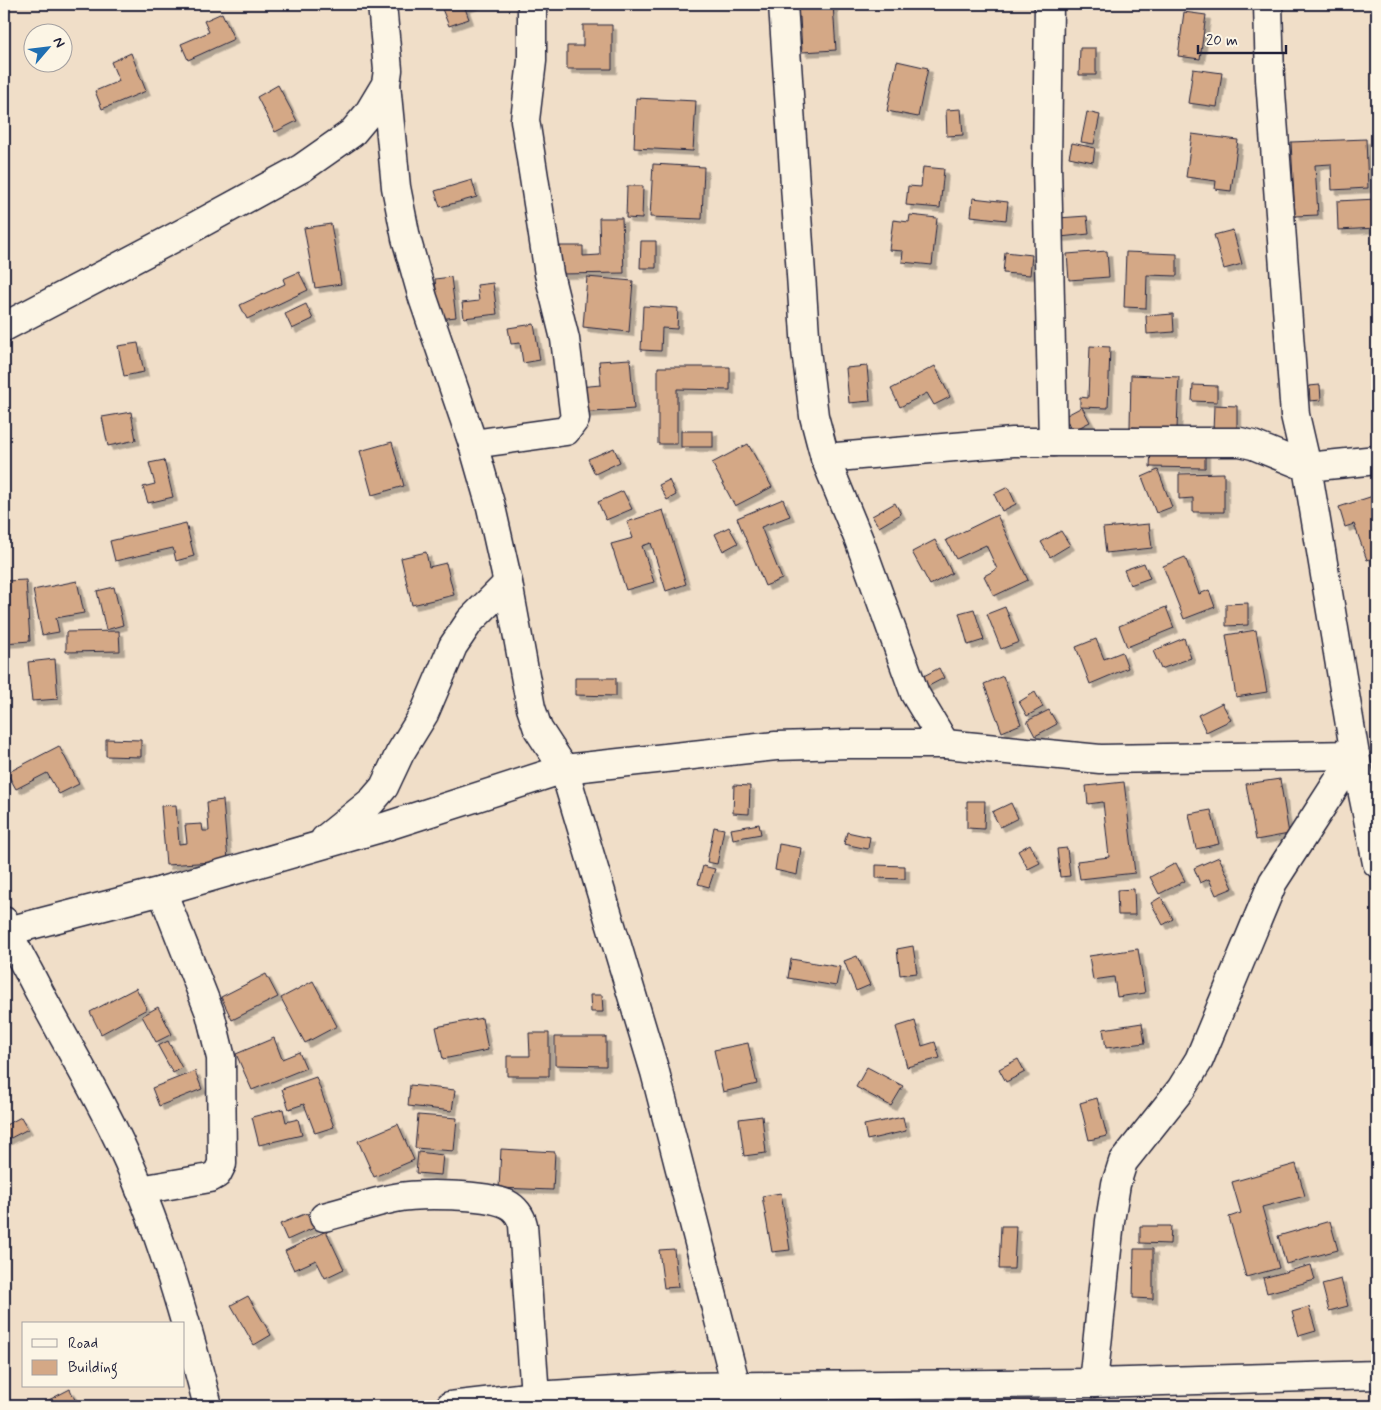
<svg xmlns="http://www.w3.org/2000/svg" width="1381" height="1410" viewBox="0 0 1381 1410" font-family="Mynerve,sans-serif">
	<style>
		.building { fill: #d4a886; stroke: #22223b; filter: url(#shadow) }
		.lines { fill: none; stroke-linecap: round; stroke-linejoin: round }
		.minor-casing { stroke: #22223b; stroke-width: 31 }
		.minor { stroke: #fcf5e5; stroke-width: 28 }
	</style>
	<defs>
		<filter id="shadow"><feDropShadow dx="4.5" dy="4.5" stdDeviation="0" flood-color="#0004"/></filter>
	</defs>
	<rect width="100%" height="100%" fill="#f0dec8"/>
	<filter id="ink" filterUnits="userSpaceOnUse"><feTurbulence type="fractalNoise" baseFrequency=".02" numOctaves="2"/><feDisplacementMap in="SourceGraphic" scale="10" xChannelSelector="R" yChannelSelector="G"/><feConvolveMatrix kernelMatrix="1 2 1 2 8 2 1 2 1" color-interpolation-filters="sRGB"/></filter>
	<g filter="url(#ink)">
		<g class="building">
			<polygon points="440,4 476,4 465,8 469,19 449,26"/>
			<polygon points="791,4 833,4 836,50 802,52 800,17 792,18"/>
			<polygon points="1184,12 1206,15 1200,59 1178,56"/>
			<polygon points="222,13 234,39 188,60 181,44 209,32 204,21"/>
			<polygon points="583,25 612,25 612,69 567,69 567,46 583,46"/>
			<polygon points="1080,48 1096,48 1096,75 1079,75"/>
			<polygon points="131,53 146,91 102,109 95,91 119,81 111,62"/>
			<polygon points="897,61 928,68 918,117 887,111"/>
			<polygon points="1193,69 1222,73 1217,107 1188,103"/>
			<polygon points="278,85 297,121 275,132 257,97"/>
			<polygon points="636,98 696,101 693,151 634,148"/>
			<polygon points="961,109 963,135 947,136 946,110"/>
			<polygon points="1087,112 1100,115 1094,144 1081,142"/>
			<polygon points="1192,134 1238,140 1231,191 1215,189 1216,181 1186,177"/>
			<polygon points="1366,139 1368,188 1332,190 1331,164 1315,165 1318,215 1295,216 1291,142"/>
			<polygon points="1072,143 1095,148 1093,162 1069,157"/>
			<polygon points="653,164 704,167 702,219 650,217"/>
			<polygon points="923,167 944,169 940,208 906,205 908,186 921,187"/>
			<polygon points="472,180 477,197 440,207 435,191"/>
			<polygon points="627,186 643,186 642,219 626,218"/>
			<polygon points="973,198 1008,202 1006,220 971,216"/>
			<polygon points="1377,199 1377,228 1338,230 1337,201"/>
			<polygon points="910,215 937,218 932,265 902,262 903,251 889,250 893,220 909,222"/>
			<polygon points="1087,216 1089,234 1060,237 1058,218"/>
			<polygon points="599,218 622,218 624,273 561,274 560,246 583,246 583,256 600,255"/>
			<polygon points="331,224 341,284 315,288 304,228"/>
			<polygon points="1233,230 1242,264 1224,269 1214,235"/>
			<polygon points="641,241 656,241 656,268 640,268"/>
			<polygon points="1107,251 1109,277 1069,280 1067,254"/>
			<polygon points="1005,252 1032,255 1030,275 1003,273"/>
			<polygon points="1126,252 1177,254 1177,276 1147,275 1146,308 1124,307"/>
			<polygon points="299,272 308,290 247,319 240,305 285,284 283,279"/>
			<polygon points="451,277 456,317 439,319 435,279"/>
			<polygon points="587,277 633,281 629,332 583,327"/>
			<polygon points="493,283 497,314 464,318 462,303 479,301 477,285"/>
			<polygon points="306,304 313,319 292,329 285,314"/>
			<polygon points="643,306 678,308 677,329 662,328 661,351 641,350"/>
			<polygon points="1173,314 1174,332 1147,334 1146,316"/>
			<polygon points="534,324 540,360 523,363 520,343 511,344 508,328"/>
			<polygon points="138,343 144,372 124,376 118,346"/>
			<polygon points="1090,346 1110,347 1108,408 1080,407 1080,397 1088,398"/>
			<polygon points="630,359 634,409 580,413 578,387 601,385 599,361"/>
			<polygon points="867,366 870,401 849,403 846,368"/>
			<polygon points="935,366 950,397 934,405 927,393 900,407 891,389"/>
			<polygon points="658,367 730,367 730,390 677,389 677,444 658,444"/>
			<polygon points="1131,375 1179,377 1177,429 1130,427"/>
			<polygon points="1193,385 1217,386 1217,402 1192,401"/>
			<polygon points="1320,385 1321,400 1310,401 1309,386"/>
			<polygon points="1214,405 1237,406 1237,432 1213,432"/>
			<polygon points="1082,407 1090,422 1072,431 1065,416"/>
			<polygon points="131,412 136,440 108,446 102,417"/>
			<rect x="681" y="431" width="32" height="16"/>
			<polygon points="392,442 404,486 372,495 360,451"/>
			<polygon points="748,444 772,487 735,506 712,463"/>
			<polygon points="614,448 620,462 595,474 588,459"/>
			<polygon points="1151,449 1205,451 1205,468 1150,467"/>
			<polygon points="164,460 173,497 148,503 143,487 155,484 149,463"/>
			<polygon points="1158,470 1172,507 1156,513 1142,477"/>
			<polygon points="1224,473 1224,512 1193,512 1193,498 1179,499 1179,474"/>
			<polygon points="669,480 676,495 667,500 659,485"/>
			<polygon points="1008,487 1016,504 1002,511 994,494"/>
			<polygon points="623,491 632,509 606,520 598,502"/>
			<polygon points="1373,496 1377,507 1377,557 1367,560 1354,524 1345,527 1339,507"/>
			<polygon points="783,499 790,516 761,527 782,579 765,586 737,518"/>
			<polygon points="895,503 901,514 879,527 872,516"/>
			<polygon points="663,510 686,584 666,591 651,543 642,546 654,582 626,590 611,544 633,538 627,522"/>
			<polygon points="997,515 1028,580 994,596 984,576 997,569 986,545 956,559 946,540"/>
			<polygon points="186,523 194,556 176,561 173,548 115,561 110,541"/>
			<polygon points="1149,524 1152,548 1106,553 1103,528"/>
			<polygon points="729,527 738,543 723,551 715,534"/>
			<polygon points="1061,531 1070,545 1050,557 1041,542"/>
			<polygon points="935,540 952,573 930,585 912,552"/>
			<polygon points="426,552 429,567 446,563 454,595 412,605 401,558"/>
			<polygon points="1185,557 1199,594 1209,590 1215,607 1184,619 1163,566"/>
			<polygon points="1144,563 1150,578 1130,585 1124,570"/>
			<polygon points="26,580 30,641 4,643 4,581"/>
			<polygon points="77,581 84,613 56,618 59,632 42,635 33,590"/>
			<polygon points="114,587 123,625 106,630 97,591"/>
			<polygon points="1248,603 1248,625 1226,626 1226,604"/>
			<polygon points="1005,607 1019,642 1001,649 987,614"/>
			<polygon points="1166,607 1174,628 1127,647 1119,626"/>
			<polygon points="974,609 984,640 968,645 959,613"/>
			<polygon points="1256,630 1267,692 1236,697 1226,635"/>
			<polygon points="119,631 120,651 66,652 66,632"/>
			<polygon points="1184,638 1191,658 1161,669 1153,651"/>
			<polygon points="1096,639 1104,659 1122,652 1128,668 1090,684 1076,647"/>
			<polygon points="55,659 58,699 32,701 28,662"/>
			<polygon points="939,668 944,678 921,690 916,680"/>
			<polygon points="1003,676 1021,724 1002,732 984,684"/>
			<polygon points="575,678 616,678 616,696 575,695"/>
			<polygon points="1035,692 1043,707 1027,716 1019,702"/>
			<polygon points="1222,703 1231,720 1206,732 1198,715"/>
			<polygon points="1049,710 1057,724 1035,736 1027,721"/>
			<polygon points="106,739 141,740 141,757 106,756"/>
			<polygon points="59,746 79,784 59,794 47,773 16,789 7,773"/>
			<polygon points="1280,779 1289,834 1256,840 1246,784"/>
			<polygon points="1124,782 1135,873 1080,879 1077,861 1109,857 1103,802 1088,804 1086,786"/>
			<polygon points="734,785 750,786 749,814 733,813"/>
			<polygon points="223,800 228,861 166,865 161,806 176,805 179,844 187,843 185,825 202,824 203,831 209,831 207,802"/>
			<polygon points="967,801 985,801 984,829 967,828"/>
			<polygon points="1011,803 1018,818 1000,827 992,812"/>
			<polygon points="1211,810 1219,844 1196,849 1189,814"/>
			<polygon points="759,824 761,834 733,839 731,829"/>
			<polygon points="714,827 724,829 717,864 707,862"/>
			<polygon points="847,832 870,837 868,849 844,844"/>
			<polygon points="779,844 801,848 797,875 775,870"/>
			<polygon points="1030,844 1040,863 1028,869 1018,851"/>
			<polygon points="1067,848 1070,876 1060,877 1057,849"/>
			<polygon points="1219,857 1233,888 1216,895 1209,879 1200,883 1194,868"/>
			<polygon points="1176,863 1185,881 1159,894 1150,877"/>
			<polygon points="876,865 905,866 905,879 876,878"/>
			<polygon points="703,866 715,869 709,887 698,884"/>
			<polygon points="1134,889 1135,915 1118,915 1117,890"/>
			<polygon points="1161,897 1173,919 1163,925 1151,903"/>
			<polygon points="913,946 917,973 900,975 897,949"/>
			<polygon points="1138,949 1145,993 1117,997 1114,977 1093,980 1089,956"/>
			<polygon points="857,956 870,985 856,991 844,961"/>
			<polygon points="791,959 840,967 836,986 788,978"/>
			<polygon points="266,974 278,997 232,1020 221,997"/>
			<polygon points="313,981 337,1026 305,1043 281,998"/>
			<polygon points="136,988 147,1009 101,1034 90,1012"/>
			<polygon points="590,995 602,995 603,1012 591,1012"/>
			<polygon points="158,1007 172,1034 156,1042 142,1016"/>
			<polygon points="482,1018 488,1050 443,1059 436,1027"/>
			<polygon points="915,1021 922,1046 935,1042 940,1058 907,1067 896,1027"/>
			<polygon points="1142,1023 1145,1043 1106,1048 1103,1029"/>
			<polygon points="529,1033 549,1033 549,1076 507,1076 507,1056 530,1056"/>
			<polygon points="555,1037 606,1037 606,1066 555,1065"/>
			<polygon points="274,1038 282,1059 299,1052 306,1068 252,1090 236,1054"/>
			<polygon points="168,1041 182,1068 173,1073 158,1046"/>
			<polygon points="748,1043 757,1084 723,1092 714,1050"/>
			<polygon points="1018,1059 1025,1072 1006,1082 999,1069"/>
			<polygon points="867,1067 903,1086 891,1106 856,1087"/>
			<polygon points="195,1071 202,1089 159,1106 152,1088"/>
			<polygon points="316,1077 334,1127 315,1133 304,1104 289,1109 282,1089"/>
			<polygon points="410,1085 455,1090 452,1111 408,1106"/>
			<polygon points="1097,1098 1107,1136 1089,1140 1080,1103"/>
			<polygon points="283,1109 286,1122 298,1119 302,1135 259,1145 252,1117"/>
			<polygon points="418,1115 457,1118 454,1151 415,1148"/>
			<polygon points="762,1116 766,1153 744,1156 739,1119"/>
			<polygon points="21,1117 28,1129 5,1141 4,1126"/>
			<polygon points="903,1117 906,1131 867,1140 864,1125"/>
			<polygon points="398,1124 414,1160 374,1177 358,1141"/>
			<polygon points="501,1149 555,1152 553,1190 499,1188"/>
			<polygon points="418,1152 443,1155 441,1175 416,1173"/>
			<polygon points="1296,1164 1305,1196 1262,1207 1279,1268 1246,1277 1229,1217 1241,1213 1232,1182"/>
			<polygon points="781,1193 790,1250 772,1252 762,1196"/>
			<polygon points="307,1213 314,1228 287,1240 280,1224"/>
			<polygon points="1330,1221 1338,1250 1286,1264 1278,1236"/>
			<polygon points="1001,1226 1016,1226 1014,1269 999,1269"/>
			<polygon points="1140,1226 1171,1226 1170,1244 1140,1243"/>
			<polygon points="326,1231 344,1269 325,1278 316,1260 294,1270 285,1251"/>
			<polygon points="674,1249 678,1287 664,1288 659,1250"/>
			<polygon points="1134,1249 1153,1249 1153,1299 1133,1298"/>
			<polygon points="1311,1265 1315,1280 1267,1293 1263,1278"/>
			<polygon points="1341,1279 1348,1306 1329,1311 1322,1284"/>
			<polygon points="248,1296 271,1335 254,1345 231,1305"/>
			<polygon points="1309,1307 1316,1331 1299,1336 1292,1312"/>
			<polygon points="70,1389 76,1402 67,1406 45,1406 43,1403"/>
		</g>
		<g class="lines">
			<defs>
				<g id="minor">
					<polyline points="783,4 806,350 814,416 825,458 859,540 915,694 945,744"/>
					<polyline points="1049,4 1047,164 1053,442"/>
					<polyline points="1268,4 1270,79 1295,415 1307,467 1355,755 1377,863"/>
					<polyline points="386,84 396,187 406,238 423,298 473,444 491,507 508,583 531,708 538,729 564,769 655,1072 736,1386"/>
					<polyline points="4,327 185,232 302,168 352,133 368,114 386,84 388,70 382,4"/>
					<polyline points="473,444 566,431 575,419 565,339 549,274 525,120 532,61 532,4"/>
					<polyline points="825,458 1013,442 1240,442 1253,445 1307,467 1377,460"/>
					<polyline points="325,839 372,801 384,787 400,753 424,714 453,646 470,621 508,583"/>
					<path d="M4,921C11,941 22,959 32,978C55,1023 81,1066 104,1111C153,1204 182,1305 208,1406"/>
					<polyline points="4,932 162,891 384,827 564,769 776,746 848,744 945,744 1100,759 1355,755"/>
					<polyline points="140,1190 210,1178 217,1174 222,1164 221,1058 210,1013 162,891"/>
					<path d="M324,1217C348,1211 371,1203 395,1198C419,1193 485,1194 507,1204C515,1208 521,1216 523,1225L535,1396"/>
					<polyline points="1093,1383 1110,1221 1116,1184 1123,1162 1181,1089 1199,1060 1273,882 1355,755"/>
					<polyline points="450,1406 535,1396 679,1387 1093,1383 1377,1375"/>
				</g>
			</defs>
			<use href="#minor" class="minor-casing"/>
			<use href="#minor" class="minor"/>
		</g>
	</g>
	<rect width="1381" height="1410" fill="none" stroke="#fcf5e5" stroke-width="20"/>
	<rect x="10" y="10" width="1361" height="1390" fill="none" stroke="#22223b" stroke-width="2" filter="url(#ink)"/>
	<rect x="22" y="1322" width="162" height="65" fill="#fcf5e5" stroke="#a5a1a1"/>
	<rect x="32" y="1339" width="25" height="8" fill="#fcf5e5" stroke="#a5a1a1"/>
	<text x="68" y="1348" font-size="15" fill="#22223b">Road</text>
	<rect x="32" y="1360" width="25" height="15" fill="#d4a886" stroke="#a5a1a1"/>
	<text x="68" y="1372" font-size="15" fill="#22223b">Building</text>
	<g transform="translate(48 48) rotate(62)"><circle r="24" fill="#fcf5e5" stroke="#a5a1a1"/>
	<path d="M0-4L9 19L0 12L-9 19Z" fill="#1f6fb2"/>
	<text y="-8" font-size="14" font-weight="bold" text-anchor="middle" fill="#22223b">N</text>
	</g>
	<path d="M1198 45v8h88v-8" fill="none" stroke="#22223b" stroke-width="2.5"/>
	<text x="1206" y="45" font-size="15" fill="#22223b" stroke="#fcf5e5" stroke-width="4" paint-order="stroke">20 m</text>
</svg>
